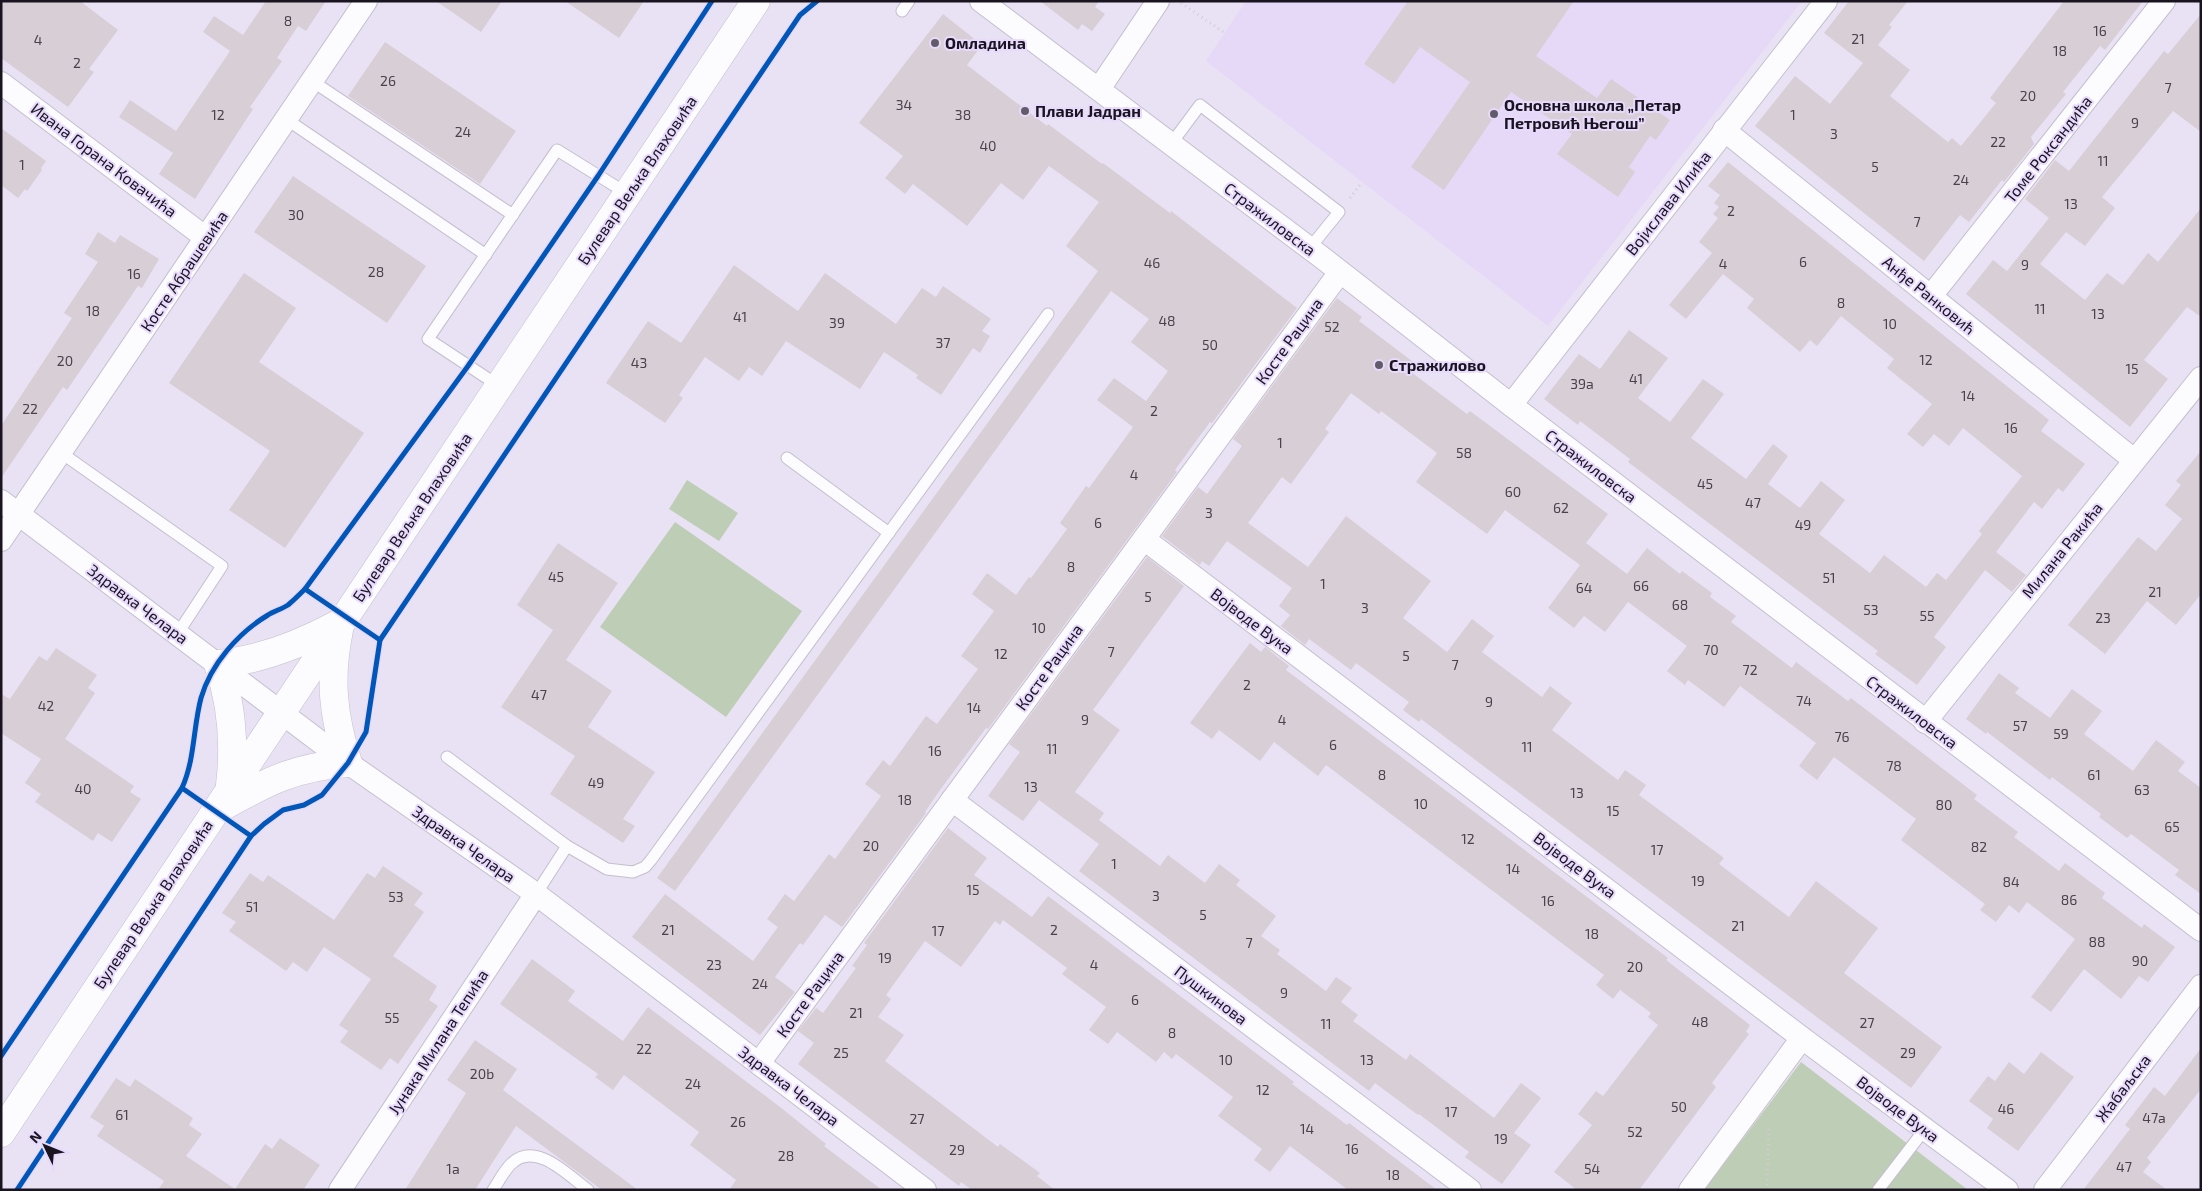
<svg xmlns="http://www.w3.org/2000/svg" width="2202" height="1191" viewBox="0 0 2202 1191" font-family="'Exo 2',sans-serif">
	<style>
		.built { fill: #e5d9f7 }
		.green { fill: #becdb6 }
		.building { fill: #d8ced5 }
		.lines { fill: none; stroke-linecap: round; stroke-linejoin: round }
		.lane-casing { stroke: #c4bfcd; stroke-width: 13 }
		.street-casing { stroke: #c4bfcd; stroke-width: 24 }
		.secondary-casing { stroke: #c4bfcd; stroke-width: 29 }
		.path { stroke: #d0ced3; stroke-width: 3; stroke-dasharray: 1 4; stroke-linecap: butt }
		.lane { stroke: #fcfbfd; stroke-width: 11 }
		.street { stroke: #fcfbfd; stroke-width: 22 }
		.secondary { stroke: #fcfbfd; stroke-width: 28 }
		.cycleway-casing { stroke: #e7dafc; stroke-width: 8 }
		.cycleway { stroke: #0057b8; stroke-width: 5 }
		.poi-dot { fill: #625c6a; stroke: #e7dafc; stroke-width: 2 }
		.labels { text-anchor: middle; stroke-width: 4; stroke-linejoin: round; paint-order: stroke }
		.number-label { font-size: 14px; fill: #49424c }
		.poi-label { font-size: 16px; font-weight: bold; fill: #19141f; stroke: #e7dafc; text-anchor: start }
		.street-label { font-size: 16px; fill: #19141f; stroke: #e7dafc }
	</style>
	<rect width="100%" height="100%" fill="#e9e2f4"/>
	<polygon class="built" points="1246,1 1802,1 1548,326 1206,61"/>
	<g class="green">
		<polygon points="687,480 738,513 719,541 669,509"/>
		<polygon points="675,522 802,611 726,717 600,627"/>
		<polygon points="1801,1062 1968,1190 1704,1190"/>
	</g>
	<g class="building">
		<polygon points="1,1 80,1 118,30 89,69 94,72 68,107 1,58"/>
		<polygon points="266,1 326,1 306,31 298,26 277,58 282,61 250,107 253,109 195,199 159,174 173,153 119,117 130,100 176,131 230,51 203,32 214,16 243,35"/>
		<polygon points="436,1 502,1 481,32"/>
		<polygon points="565,1 644,1 619,38"/>
		<polygon points="1040,1 1099,1 1095,7 1105,14 1092,31 1082,24 1078,30"/>
		<polygon points="1408,1 1574,1 1536,56 1597,98 1611,79 1670,120 1656,140 1650,136 1629,167 1635,172 1618,197 1557,154 1572,134 1511,92 1444,190 1411,167 1470,82 1420,47 1394,84 1364,64"/>
		<polygon points="1849,1 1908,1 1889,25 1892,27 1878,45 1910,70 1890,96 1948,142 1952,138 1961,146 1996,103 1990,98 2064,1 2143,1 2105,50 2100,46 2063,92 2066,94 2031,137 2034,144 2004,182 2002,180 1969,222 1960,215 1924,261 1755,126 1795,76 1830,104 1863,63 1824,33"/>
		<polygon points="943,14 982,45 967,65 1047,126 1048,124 1102,164 1103,163 1170,213 1171,211 1297,308 1212,423 1210,422 1175,470 1177,472 988,729 986,728 940,790 925,812 926,813 842,927 825,915 803,945 800,943 775,977 795,992 760,1035 632,937 665,894 753,961 778,927 767,919 785,894 794,901 829,854 835,859 881,796 865,784 883,760 890,766 926,716 937,724 978,669 961,656 994,611 972,594 987,573 1016,595 1029,577 1031,578 1067,529 1060,523 1086,486 1089,488 1133,427 1097,400 1114,378 1146,401 1168,371 1131,342 1149,319 1111,291 675,891 657,878 1098,271 1066,246 1099,202 1049,166 1023,200 1001,183 967,226 913,184 905,194 885,178 903,156 859,123"/>
		<polygon points="2201,14 2201,132 2173,111 2102,197 2115,208 2085,246 2066,232 2040,264 2085,300 2107,273 2123,285 2148,253 2158,262 2201,208 2201,317 2187,307 2144,360 2168,379 2130,427 1966,294 1993,260 2007,271 2049,218 2025,199 2055,160 2069,171 2164,51 2168,54"/>
		<polygon points="385,42 516,131 480,184 348,96"/>
		<polygon points="1,128 46,161 41,168 42,170 27,191 25,189 18,198 1,185"/>
		<polygon points="1728,162 2049,420 2041,431 2085,464 2063,492 2058,488 2042,509 2034,502 1996,552 2026,575 2012,592 1985,570 1934,637 1946,647 1917,685 1875,654 1878,651 1628,462 1630,459 1580,421 1578,425 1544,399 1579,354 1600,369 1629,330 1668,358 1638,398 1670,422 1703,379 1724,394 1691,438 1746,479 1773,444 1788,456 1768,484 1800,508 1821,481 1845,500 1819,534 1870,573 1884,555 1926,587 1937,573 1946,580 1982,534 1979,531 2022,476 1963,428 1949,446 1934,434 1923,447 1907,434 1932,404 1887,368 1894,359 1841,316 1817,346 1810,340 1800,352 1747,308 1754,299 1723,274 1686,319 1669,305 1712,253 1699,242 1718,218 1713,214 1719,207 1714,203 1720,195 1708,186"/>
		<polygon points="293,176 426,266 387,323 254,232"/>
		<polygon points="98,232 115,243 120,235 159,259 142,288 138,286 67,390 63,387 1,478 1,426 72,318 64,313 98,262 85,254"/>
		<polygon points="734,265 798,311 825,273 896,324 922,288 936,297 943,286 991,319 982,331 990,336 980,353 973,348 941,395 916,378 918,375 884,352 860,389 786,341 762,376 749,367 739,381 705,357 679,395 683,398 665,423 606,383 648,321 681,343"/>
		<polygon points="244,273 296,308 259,362 364,433 285,548 229,510 270,451 169,383"/>
		<polygon points="1337,298 1362,317 1359,321 1416,364 1411,372 1467,414 1470,411 1608,514 1586,543 1627,574 1647,548 1680,574 1682,571 1712,593 1710,597 1736,616 1731,622 1792,668 1796,662 1848,701 1851,698 1977,795 1974,799 2018,832 2014,837 2059,871 2065,863 2105,893 2102,898 2142,928 2144,924 2175,947 2148,982 2139,976 2121,999 2084,969 2051,1012 2031,997 2075,939 2027,902 2019,913 2009,905 1996,922 1980,910 1985,904 1901,840 1916,819 1834,757 1817,780 1799,766 1816,743 1740,686 1724,707 1688,680 1685,685 1667,671 1687,646 1628,602 1605,632 1584,616 1574,628 1548,608 1580,565 1505,510 1487,534 1416,482 1437,453 1381,411 1379,414 1351,393 1325,429 1329,432 1291,484 1282,477 1248,523 1308,567 1346,516 1431,581 1403,618 1447,652 1472,619 1494,636 1482,652 1542,697 1550,686 1572,703 1552,730 1618,780 1625,770 1646,785 1639,795 1724,858 1719,864 1789,917 1816,881 1878,928 1844,973 1942,1047 1911,1088 1421,719 1419,722 1403,710 1409,702 1356,663 1351,670 1309,639 1305,645 1281,626 1290,615 1279,606 1292,588 1227,541 1209,566 1202,561 1200,565 1162,536 1198,487 1207,494 1242,446 1233,439"/>
		<polygon points="2201,451 2201,594 2176,625 2147,601 2105,654 2068,625 2138,537 2156,551 2182,519 2165,505 2181,485 2176,481"/>
		<polygon points="558,543 618,583 566,660 612,691 588,727 655,772 623,819 635,826 623,843 550,794 575,756 501,707 553,630 517,605"/>
		<polygon points="1147,557 1184,586 1093,710 1120,730 1075,792 1104,813 1099,820 1160,866 1168,855 1205,883 1219,864 1240,880 1236,885 1276,916 1261,936 1280,950 1277,954 1326,991 1336,977 1352,988 1341,1002 1358,1015 1353,1021 1406,1060 1410,1054 1494,1118 1521,1083 1541,1098 1514,1133 1531,1145 1502,1184 1465,1157 1469,1152 1419,1114 1418,1115 1375,1083 1369,1091 1079,871 1099,844 1039,800 1023,821 988,796 1020,752 1009,744"/>
		<polygon points="1250,643 1261,652 1265,647 1289,666 1286,670 1668,958 1666,960 1750,1025 1746,1032 1749,1034 1712,1083 1716,1087 1639,1190 1577,1190 1554,1172 1592,1125 1578,1114 1596,1091 1603,1096 1658,1025 1648,1017 1651,1013 1620,990 1613,999 1596,985 1604,975 1326,765 1318,776 1274,742 1260,761 1219,730 1212,739 1190,723"/>
		<polygon points="56,648 97,675 88,688 95,693 65,739 134,786 130,792 141,799 112,842 98,833 93,841 35,802 41,794 25,783 41,759 1,733 1,694 10,699 39,656 47,661"/>
		<polygon points="1999,673 2019,688 2015,693 2050,718 2072,689 2102,711 2084,734 2133,771 2156,740 2185,762 2178,771 2201,788 2201,894 2175,875 2179,870 2131,834 2127,838 2099,817 2101,814 2052,777 2050,780 1987,732 1986,734 1966,719"/>
		<polygon points="948,828 987,858 974,875 1032,917 1048,896 1294,1082 1292,1084 1347,1125 1349,1123 1437,1190 1348,1190 1290,1146 1270,1172 1254,1160 1262,1149 1218,1116 1233,1097 1176,1054 1172,1059 1164,1052 1156,1062 1117,1032 1108,1044 1089,1030 1106,1007 1062,974 1067,968 1003,920 1000,925 995,921 961,967 925,941 886,995 891,999 878,1017 904,1035 885,1061 998,1147 1000,1144 1040,1173 1037,1176 1055,1190 972,1190 961,1182 959,1186 798,1064 814,1043 798,1031 816,1008 823,1013 856,968 852,966 867,945 864,943"/>
		<polygon points="383,866 423,893 414,905 424,912 393,956 437,986 429,1000 438,1006 398,1064 390,1058 381,1070 340,1042 348,1031 339,1025 371,979 324,947 307,972 293,962 286,971 229,931 236,922 222,913 250,873 263,882 268,875 334,920 367,873 375,878"/>
		<polygon points="532,959 575,991 568,1001 623,1041 648,1007 780,1107 826,1144 824,1146 882,1190 729,1190 736,1180 690,1145 699,1132 624,1075 613,1090 595,1077 598,1074 500,1004"/>
		<polygon points="475,1040 517,1069 503,1090 638,1190 602,1190 516,1126 475,1190 405,1190 466,1093 447,1080"/>
		<polygon points="2201,1048 2201,1089 2147,1158 2151,1162 2143,1172 2167,1190 2083,1190 2130,1129 2125,1125 2154,1087 2165,1096"/>
		<polygon points="2041,1052 2074,1077 2018,1151 1987,1128 1993,1119 1969,1101 1988,1076 1995,1081 2009,1062 2024,1074"/>
		<polygon points="116,1078 130,1087 135,1079 193,1118 189,1125 202,1134 186,1156 235,1189 265,1144 272,1149 280,1138 320,1165 303,1190 158,1190 164,1181 97,1136 104,1126 90,1117"/>
	</g>
	<g class="lines">
		<defs>
			<g id="lane">
				<polyline points="902,11 909,1"/>
				<polyline points="312,81 513,215"/>
				<polyline points="286,119 486,255"/>
				<polyline points="1171,144 1200,105 1339,212 1309,249"/>
				<polyline points="499,386 428,339 557,150 628,194"/>
				<polyline points="60,452 222,566 178,633"/>
				<polyline points="787,458 889,533"/>
				<polyline points="447,757 567,846 607,869 633,872 645,867 651,860 1048,314"/>
				<polyline points="536,894 567,846"/>
				<path d="M493,1190C499,1181 504,1171 511,1164C535,1140 568,1175 588,1190"/>
				<polyline points="1878,1190 1925,1129"/>
			</g>
			<g id="street">
				<polyline points="981,1 1320,256 1511,405 2201,930"/>
				<polyline points="1,83 206,238"/>
				<polyline points="1099,89 1158,1"/>
				<polyline points="1724,130 2134,460"/>
				<polyline points="1931,296 2164,1"/>
				<polyline points="1511,405 1826,1"/>
				<polyline points="1,501 348,763 536,894 925,1190"/>
				<polyline points="1144,539 1802,1038 2007,1190"/>
				<polyline points="1,540 366,1"/>
				<polyline points="1925,722 2201,378"/>
				<polyline points="952,800 1470,1190"/>
				<polyline points="759,1063 1340,272"/>
				<polyline points="340,1190 536,894"/>
				<polyline points="1690,1190 1802,1038"/>
				<polyline points="2045,1190 2201,986"/>
			</g>
			<g id="secondary">
				<path d="M230,785C235,743 232,704 218,664C260,660 301,644 338,624"/>
				<path d="M218,809C265,783 292,767 348,763C333,716 329,679 339,630"/>
				<polyline points="1,1133 756,1"/>
			</g>
		</defs>
		<use href="#lane" class="lane-casing"/>
		<use href="#street" class="street-casing"/>
		<use href="#secondary" class="secondary-casing"/>
		<g class="path">
			<polyline points="1181,3 1225,33"/>
			<polyline points="1350,198 1362,182"/>
			<polyline points="1767,1190 1769,1125"/>
		</g>
		<use href="#lane" class="lane"/>
		<use href="#street" class="street"/>
		<use href="#secondary" class="secondary"/>
		<defs>
			<g id="cycleway">
				<polyline points="305,589 380,640"/>
				<polyline points="182,788 251,836"/>
				<path d="M1,1056L182,788C195,759 193,728 201,698C211,664 238,633 268,615C274,611 282,609 288,605C294,600 300,594 305,589L468,366L598,176L712,1"/>
				<polyline points="17,1190 251,836 264,824 283,810 304,805 322,795 348,763 366,732 380,640 800,15 817,1"/>
			</g>
		</defs>
		<use href="#cycleway" class="cycleway-casing"/>
		<use href="#cycleway" class="cycleway"/>
	</g>
	<g class="poi-dot">
		<circle cx="935" cy="43" r="5"/>
		<circle cx="1025" cy="111" r="5"/>
		<circle cx="1494" cy="114" r="5"/>
		<circle cx="1379" cy="365" r="5"/>
	</g>
	<g class="labels">
		<g class="number-label">
			<text x="288" y="26">8</text>
			<text x="2100" y="36">16</text>
			<text x="1858" y="44">21</text>
			<text x="38" y="45">4</text>
			<text x="2060" y="56">18</text>
			<text x="77" y="68">2</text>
			<text x="388" y="86">26</text>
			<text x="2168" y="93">7</text>
			<text x="2028" y="101">20</text>
			<text x="904" y="110">34</text>
			<text x="218" y="120">12</text>
			<text x="963" y="120">38</text>
			<text x="1793" y="120">1</text>
			<text x="2135" y="128">9</text>
			<text x="463" y="137">24</text>
			<text x="1834" y="139">3</text>
			<text x="1998" y="147">22</text>
			<text x="988" y="151">40</text>
			<text x="2103" y="166">11</text>
			<text x="22" y="170">1</text>
			<text x="1875" y="172">5</text>
			<text x="1961" y="185">24</text>
			<text x="2071" y="209">13</text>
			<text x="1731" y="216">2</text>
			<text x="296" y="220">30</text>
			<text x="1917" y="227">7</text>
			<text x="1803" y="267">6</text>
			<text x="1152" y="268">46</text>
			<text x="1723" y="269">4</text>
			<text x="2025" y="270">9</text>
			<text x="376" y="277">28</text>
			<text x="134" y="279">16</text>
			<text x="1841" y="308">8</text>
			<text x="2040" y="314">11</text>
			<text x="93" y="316">18</text>
			<text x="2098" y="319">13</text>
			<text x="740" y="322">41</text>
			<text x="1167" y="326">48</text>
			<text x="837" y="328">39</text>
			<text x="1890" y="329">10</text>
			<text x="1332" y="332">52</text>
			<text x="943" y="348">37</text>
			<text x="1210" y="350">50</text>
			<text x="1926" y="365">12</text>
			<text x="65" y="366">20</text>
			<text x="639" y="368">43</text>
			<text x="2132" y="374">15</text>
			<text x="1636" y="384">41</text>
			<text x="1582" y="389">39a</text>
			<text x="1968" y="401">14</text>
			<text x="30" y="414">22</text>
			<text x="1154" y="416">2</text>
			<text x="2011" y="433">16</text>
			<text x="1280" y="448">1</text>
			<text x="1464" y="458">58</text>
			<text x="1134" y="480">4</text>
			<text x="1705" y="489">45</text>
			<text x="1513" y="497">60</text>
			<text x="1753" y="508">47</text>
			<text x="1561" y="513">62</text>
			<text x="1209" y="518">3</text>
			<text x="1098" y="528">6</text>
			<text x="1803" y="530">49</text>
			<text x="1071" y="572">8</text>
			<text x="556" y="582">45</text>
			<text x="1829" y="583">51</text>
			<text x="1323" y="589">1</text>
			<text x="1641" y="591">66</text>
			<text x="1584" y="593">64</text>
			<text x="2155" y="597">21</text>
			<text x="1148" y="602">5</text>
			<text x="1680" y="610">68</text>
			<text x="1365" y="613">3</text>
			<text x="1871" y="615">53</text>
			<text x="1927" y="621">55</text>
			<text x="2103" y="623">23</text>
			<text x="1039" y="633">10</text>
			<text x="1711" y="655">70</text>
			<text x="1111" y="657">7</text>
			<text x="1001" y="659">12</text>
			<text x="1406" y="661">5</text>
			<text x="1455" y="670">7</text>
			<text x="1750" y="675">72</text>
			<text x="1247" y="690">2</text>
			<text x="539" y="700">47</text>
			<text x="1804" y="706">74</text>
			<text x="1489" y="707">9</text>
			<text x="46" y="711">42</text>
			<text x="974" y="713">14</text>
			<text x="1085" y="725">9</text>
			<text x="1282" y="725">4</text>
			<text x="2020" y="731">57</text>
			<text x="2061" y="739">59</text>
			<text x="1842" y="742">76</text>
			<text x="1333" y="750">6</text>
			<text x="1527" y="752">11</text>
			<text x="1052" y="754">11</text>
			<text x="935" y="756">16</text>
			<text x="1894" y="771">78</text>
			<text x="1382" y="780">8</text>
			<text x="2094" y="780">61</text>
			<text x="596" y="788">49</text>
			<text x="1031" y="792">13</text>
			<text x="83" y="794">40</text>
			<text x="2142" y="795">63</text>
			<text x="1577" y="798">13</text>
			<text x="905" y="805">18</text>
			<text x="1421" y="809">10</text>
			<text x="1944" y="810">80</text>
			<text x="1613" y="816">15</text>
			<text x="2172" y="832">65</text>
			<text x="1468" y="844">12</text>
			<text x="871" y="851">20</text>
			<text x="1979" y="852">82</text>
			<text x="1657" y="855">17</text>
			<text x="1114" y="869">1</text>
			<text x="1513" y="874">14</text>
			<text x="1698" y="886">19</text>
			<text x="2011" y="887">84</text>
			<text x="973" y="895">15</text>
			<text x="1156" y="901">3</text>
			<text x="396" y="902">53</text>
			<text x="2069" y="905">86</text>
			<text x="1548" y="906">16</text>
			<text x="252" y="912">51</text>
			<text x="1203" y="920">5</text>
			<text x="1738" y="931">21</text>
			<text x="668" y="935">21</text>
			<text x="1054" y="935">2</text>
			<text x="938" y="936">17</text>
			<text x="1592" y="939">18</text>
			<text x="2097" y="947">88</text>
			<text x="1249" y="948">7</text>
			<text x="885" y="963">19</text>
			<text x="2140" y="966">90</text>
			<text x="714" y="970">23</text>
			<text x="1094" y="970">4</text>
			<text x="1635" y="972">20</text>
			<text x="760" y="989">24</text>
			<text x="1284" y="998">9</text>
			<text x="1135" y="1005">6</text>
			<text x="856" y="1018">21</text>
			<text x="392" y="1023">55</text>
			<text x="1700" y="1027">48</text>
			<text x="1867" y="1028">27</text>
			<text x="1326" y="1029">11</text>
			<text x="1172" y="1038">8</text>
			<text x="644" y="1054">22</text>
			<text x="841" y="1058">25</text>
			<text x="1908" y="1058">29</text>
			<text x="1226" y="1065">10</text>
			<text x="1367" y="1065">13</text>
			<text x="482" y="1079">20b</text>
			<text x="693" y="1089">24</text>
			<text x="1263" y="1095">12</text>
			<text x="1679" y="1112">50</text>
			<text x="2006" y="1114">46</text>
			<text x="1451" y="1117">17</text>
			<text x="122" y="1120">61</text>
			<text x="2154" y="1123">47a</text>
			<text x="917" y="1124">27</text>
			<text x="738" y="1127">26</text>
			<text x="1307" y="1134">14</text>
			<text x="1635" y="1137">52</text>
			<text x="1501" y="1144">19</text>
			<text x="1352" y="1154">16</text>
			<text x="957" y="1155">29</text>
			<text x="786" y="1161">28</text>
			<text x="2124" y="1172">47</text>
			<text x="453" y="1174">1a</text>
			<text x="1592" y="1174">54</text>
			<text x="1393" y="1180">18</text>
		</g>
		<g class="poi-label">
			<text x="945" y="49">Омладина</text>
			<text x="1504" y="111">Основна школа „Петар<tspan x="1504" dy="18">Петровић Његош”</tspan></text>
			<text x="1035" y="117">Плави Јадран</text>
			<text x="1389" y="371">Стражилово</text>
		</g>
		<g class="street-label">
			<text transform="translate(2048 149) rotate(-52)" y="6">Томе Роксандића</text>
			<text transform="translate(104 160) rotate(37)" y="6">Ивана Горана Ковачића</text>
			<text transform="translate(637 180) rotate(-56)" y="6">Булевар Вељка Влаховића</text>
			<text transform="translate(1668 203) rotate(-52)" y="6">Војислава Илића</text>
			<text transform="translate(1270 219) rotate(37)" y="6">Стражиловска</text>
			<text transform="translate(184 271) rotate(-56)" y="6">Косте Абрашевића</text>
			<text transform="translate(1929 295) rotate(39)" y="6">Анђе Ранковић</text>
			<text transform="translate(1289 341) rotate(-54)" y="6">Косте Рацина</text>
			<text transform="translate(1591 466) rotate(37)" y="6">Стражиловска</text>
			<text transform="translate(412 517) rotate(-56)" y="6">Булевар Вељка Влаховића</text>
			<text transform="translate(2062 550) rotate(-51)" y="6">Милана Ракића</text>
			<text transform="translate(138 604) rotate(37)" y="6">Здравка Челара</text>
			<text transform="translate(1252 621) rotate(37)" y="6">Војводе Вука</text>
			<text transform="translate(1049 667) rotate(-54)" y="6">Косте Рацина</text>
			<text transform="translate(1912 712) rotate(37)" y="6">Стражиловска</text>
			<text transform="translate(464 844) rotate(35)" y="6">Здравка Челара</text>
			<text transform="translate(1575 865) rotate(37)" y="6">Војводе Вука</text>
			<text transform="translate(153 904) rotate(-56)" y="6">Булевар Вељка Влаховића</text>
			<text transform="translate(810 994) rotate(-54)" y="6">Косте Рацина</text>
			<text transform="translate(1211 995) rotate(37)" y="6">Пушкинова</text>
			<text transform="translate(438 1042) rotate(-57)" y="6">Јунака Милана Тепића</text>
			<text transform="translate(789 1086) rotate(37)" y="6">Здравка Челара</text>
			<text transform="translate(2123 1088) rotate(-53)" y="6">Жабаљска</text>
			<text transform="translate(1898 1109) rotate(37)" y="6">Војводе Вука</text>
		</g>
	</g>
	<rect width="2202" height="1191" fill="none" stroke="#19141f" stroke-width="5"/>
	<g transform="translate(45 1146) rotate(313)" stroke="#e7dafc" stroke-width="4" paint-order="stroke">
	<path d="M0-4L9 19L0 12L-9 19Z" fill="#19141f"/>
	<text y="-8" font-size="14" font-weight="bold" text-anchor="middle" fill="#19141f">N</text>
	</g>
</svg>
